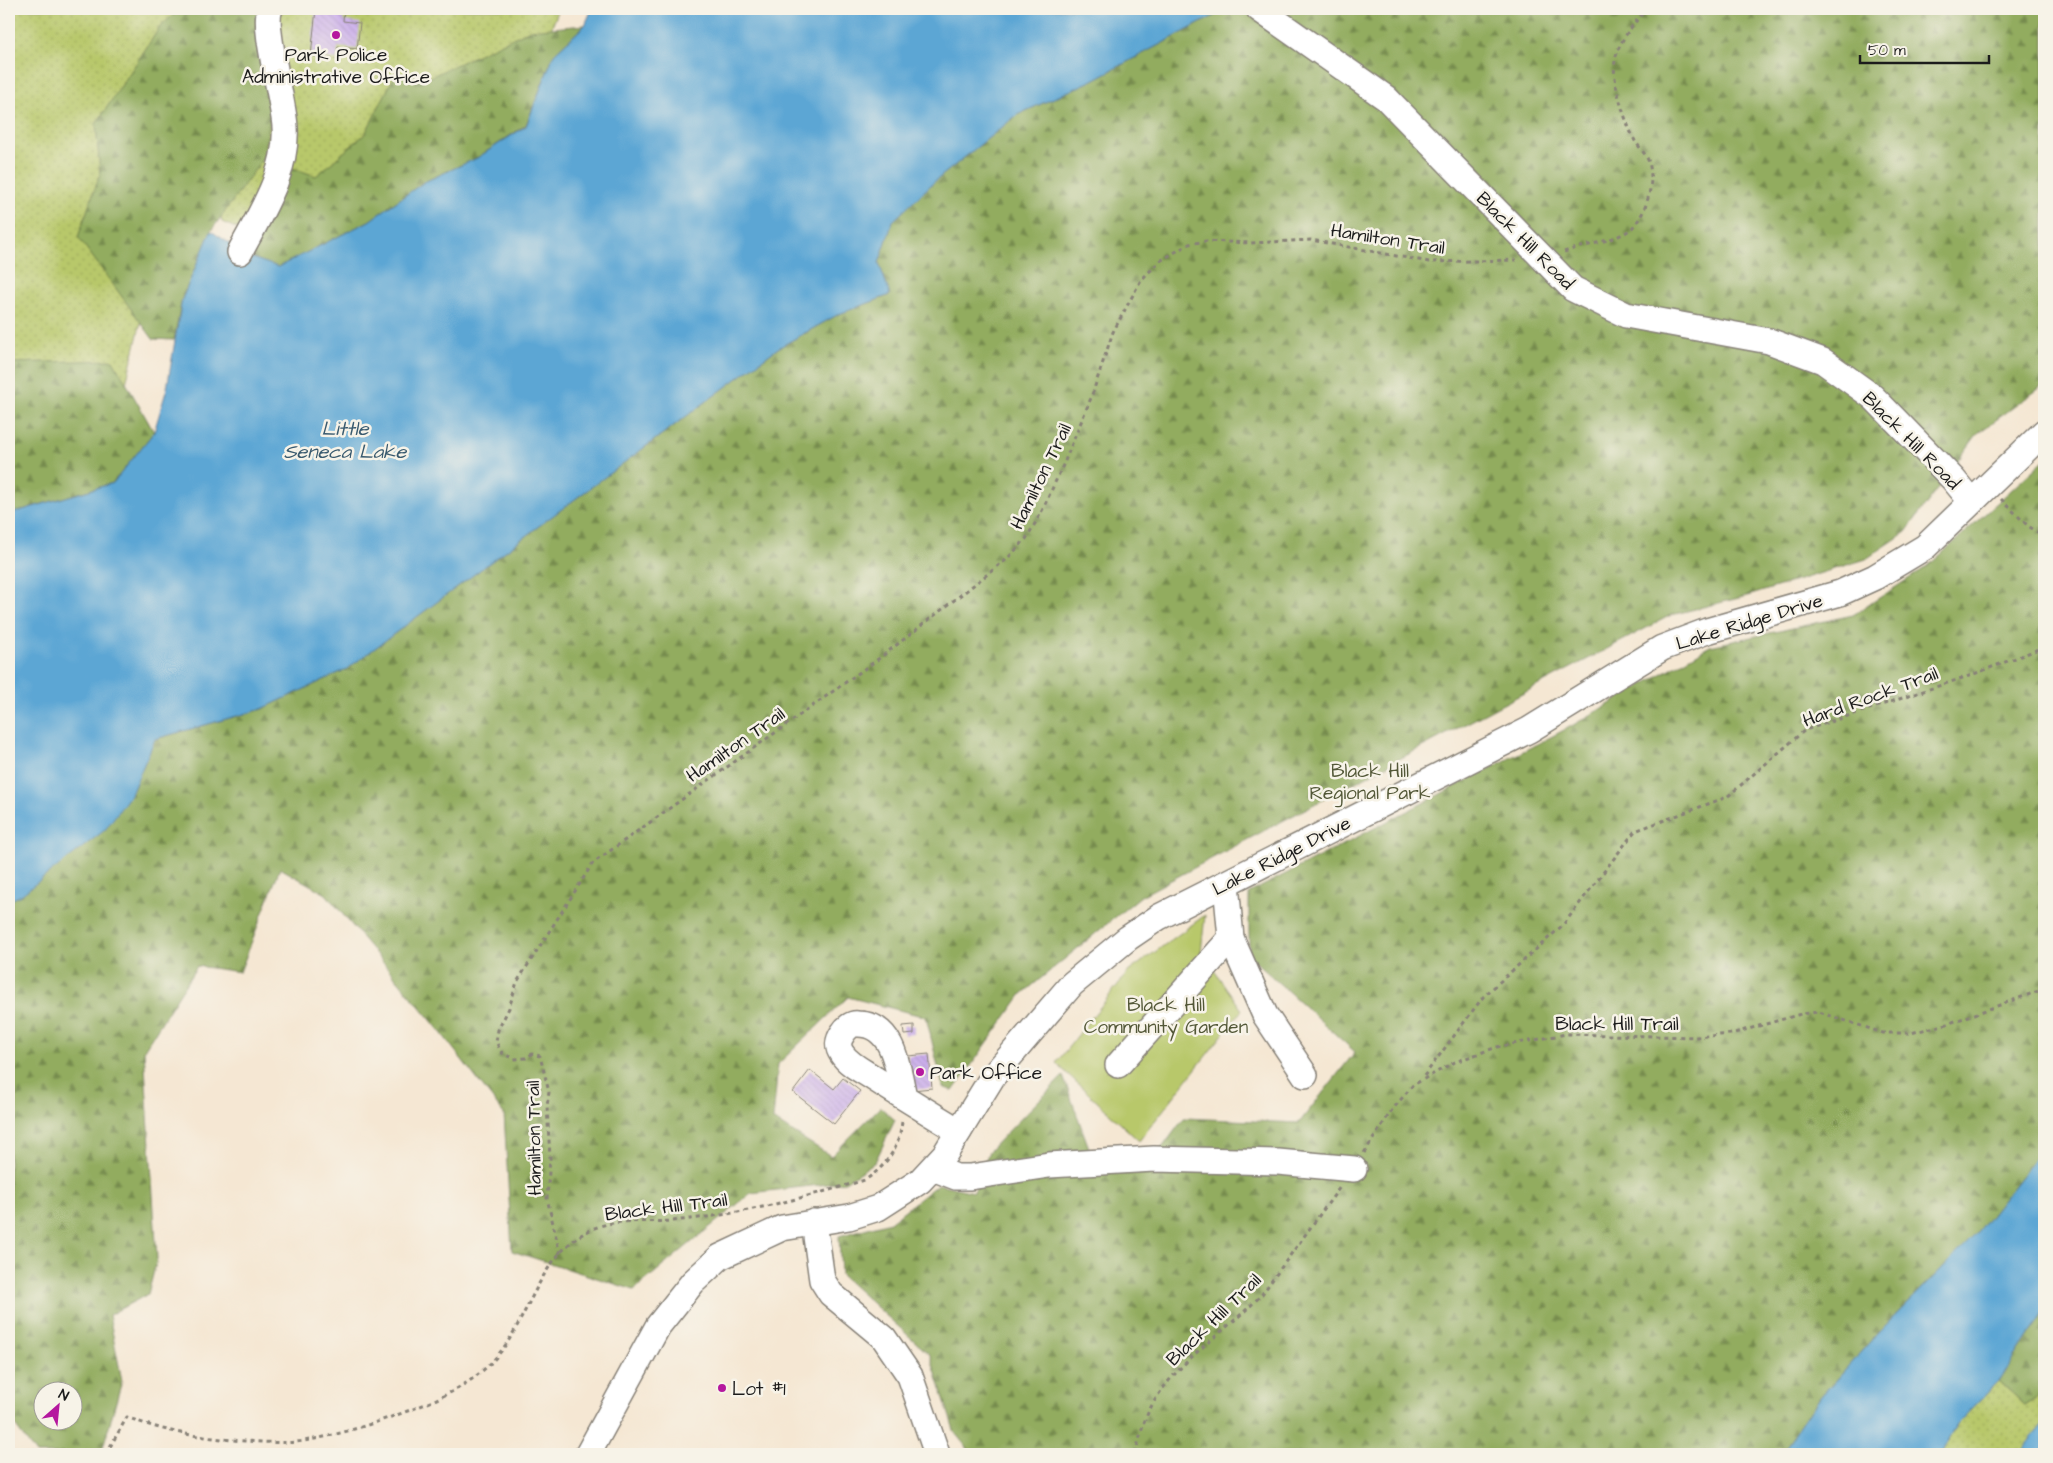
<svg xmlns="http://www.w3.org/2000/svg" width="2053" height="1463" viewBox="0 0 2053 1463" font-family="'Architects Daughter',sans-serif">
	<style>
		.grass { fill: url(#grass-dots); stroke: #6a7244 }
		.forest { fill: url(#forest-firs); stroke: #57643e; fill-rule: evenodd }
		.garden { fill: #b8c86b; stroke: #6a7244 }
		.water { fill: #5ca6d4; stroke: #3c6178 }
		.building { fill: url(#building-back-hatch) }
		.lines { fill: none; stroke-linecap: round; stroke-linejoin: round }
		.minor-casing { stroke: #888278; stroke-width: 28 }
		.path { stroke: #888278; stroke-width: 3; stroke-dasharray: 4 4; stroke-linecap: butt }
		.minor { stroke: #fff; stroke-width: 25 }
		.poi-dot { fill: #b5179e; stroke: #f7f3e8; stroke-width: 2 }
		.labels { text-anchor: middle; stroke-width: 5; stroke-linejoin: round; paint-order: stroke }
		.poi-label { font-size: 19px; fill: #1c1c1c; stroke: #f7f3e8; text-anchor: start }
		.street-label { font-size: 19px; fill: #1c1c1c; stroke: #f7f3e8 }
		.park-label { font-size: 19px; fill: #535838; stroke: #f7f3e8 }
		.water-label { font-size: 20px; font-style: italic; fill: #395a6f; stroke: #f7f3e8 }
	</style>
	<defs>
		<pattern id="grass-dots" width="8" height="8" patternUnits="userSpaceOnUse" patternTransform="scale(1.25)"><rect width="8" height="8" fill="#b8c86b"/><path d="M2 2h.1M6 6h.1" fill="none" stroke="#9eab5c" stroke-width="1.8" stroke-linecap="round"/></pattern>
		<pattern id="forest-firs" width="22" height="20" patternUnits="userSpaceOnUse" patternTransform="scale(1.25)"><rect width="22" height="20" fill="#92ac5f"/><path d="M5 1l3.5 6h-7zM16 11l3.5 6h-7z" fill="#768b4e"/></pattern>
		<pattern id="building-back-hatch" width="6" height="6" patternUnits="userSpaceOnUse" patternTransform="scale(1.25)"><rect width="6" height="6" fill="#c6a7ec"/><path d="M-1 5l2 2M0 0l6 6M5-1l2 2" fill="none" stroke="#aa8fca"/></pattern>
	</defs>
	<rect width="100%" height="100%" fill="#f7f3e8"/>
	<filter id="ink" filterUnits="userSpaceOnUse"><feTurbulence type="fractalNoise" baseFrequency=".02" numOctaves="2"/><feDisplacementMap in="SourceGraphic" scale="10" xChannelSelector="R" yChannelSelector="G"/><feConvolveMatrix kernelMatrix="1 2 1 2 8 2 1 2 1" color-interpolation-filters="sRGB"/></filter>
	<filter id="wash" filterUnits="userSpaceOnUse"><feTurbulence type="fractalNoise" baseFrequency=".0096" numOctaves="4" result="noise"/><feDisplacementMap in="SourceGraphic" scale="20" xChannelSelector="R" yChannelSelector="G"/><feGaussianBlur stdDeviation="1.12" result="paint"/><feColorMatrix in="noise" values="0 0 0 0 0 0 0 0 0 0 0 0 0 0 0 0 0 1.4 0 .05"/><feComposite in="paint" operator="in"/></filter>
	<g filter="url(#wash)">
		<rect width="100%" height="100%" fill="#f5e7d3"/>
		<g class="grass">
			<polygon points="9,9 559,9 525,95 267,242 222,222 208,167 177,174 113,437 9,482"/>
			<polygon points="1999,1381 2025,1405 2044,1392 2044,1423 2018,1454 1941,1454 1956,1425"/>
		</g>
		<g class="forest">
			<polygon points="180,9 259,9 271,112 264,157 211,231 182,299 174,340 153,339 78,237 100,174 96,124 160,27"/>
			<path d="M1227,9H2044V385L1978,433L1906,532L1866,559L1751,595L1671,615L1141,896L1022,994L953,1091L943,1087L926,1017L848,997L778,1064L773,1120L831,1156L880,1107L895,1120L875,1162L845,1182L751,1193L634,1290L512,1251L504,1114L435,1025L326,894L280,868L240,972L197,966L144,1050L157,1259L148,1294L109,1315L122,1381L101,1454H36L9,1417V901L21,894L131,794L155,739L262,709L347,669L778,348L839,314L890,295L879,263L893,221L934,182L1017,115L1093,80ZM42,1390H72V1420H42Z"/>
			<polygon points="585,25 554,54 526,125 477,158 424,182 369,221 278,267 252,258 284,165 316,176 365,134 396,73 430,77 530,30"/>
			<polygon points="113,360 154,432 113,483 9,514 9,363"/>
			<polygon points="2044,460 2044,1151 2040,1152 1977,1233 1878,1333 1821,1396 1781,1454 972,1454 955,1433 930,1355 841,1275 839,1236 890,1222 938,1184 974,1192 989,1151 1063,1076 1094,1162 1154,1159 1184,1118 1299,1123 1355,1052 1249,956 1249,893 1568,728 1710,646 1853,615 1928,566"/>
			<polygon points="2044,1312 2044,1392 2025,1405 1999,1381"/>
		</g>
		<polygon class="garden" points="1205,915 1201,952 1242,1010 1139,1141 1056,1063 1128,972"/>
		<g class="water">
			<polygon points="592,9 1227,9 1093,80 1017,115 934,182 893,221 879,263 890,295 839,314 778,348 347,669 262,709 155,739 131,794 105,830 21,895 9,901 9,514 113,483 154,432 167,388 182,299 211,231 252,258 278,267 369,221 424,182 477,158 526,126 554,54 585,25"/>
			<polygon points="2044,1151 2044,1312 1999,1381 1956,1425 1941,1454 1781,1454 1821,1396 1878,1333 1977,1233 2040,1152"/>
			<polygon points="2044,1423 2044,1454 2018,1454 2019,1453"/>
		</g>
		<g id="blocks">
			<g class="building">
				<polygon points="316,9 344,9 343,21 360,23 357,49 338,47 337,59 311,56"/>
				<polygon points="914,1025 914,1034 904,1035 903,1026"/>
				<polygon points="929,1054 932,1088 912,1090 908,1056"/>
				<polygon points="810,1070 834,1089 843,1078 860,1091 834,1124 793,1092"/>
			</g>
		</g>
	</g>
	<g filter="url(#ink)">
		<use href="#blocks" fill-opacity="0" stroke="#888278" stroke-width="1"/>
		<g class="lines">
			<defs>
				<g id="minor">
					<polyline points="1259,9 1386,98 1573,289 1626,315 1769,341 1823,361 1873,397 1953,479 1971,501"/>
					<path d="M240,252C260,214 288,172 285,127C284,102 262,26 270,9"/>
					<polyline points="1226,884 1231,938 1265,1015 1305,1075"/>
					<polyline points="1118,1065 1231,938"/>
					<path d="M904,1097C898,1071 895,1024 858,1024C852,1023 846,1028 843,1033C838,1040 837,1047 842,1054C849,1065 865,1072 875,1079C903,1097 931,1114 959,1131"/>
					<polyline points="933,1168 956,1177 970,1177 1049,1165 1154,1159 1278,1162 1354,1169"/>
					<polyline points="814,1222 822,1280 831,1294 884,1338 910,1376 937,1454"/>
					<polyline points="588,1454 658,1326 693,1282 720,1257 782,1228 849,1217 878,1208 920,1181 945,1154 993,1076 1072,984 1128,938 1159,917 1529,730 1662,648 1707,631 1840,593 1875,577 1925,547 2044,432"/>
				</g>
			</defs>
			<use href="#minor" class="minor-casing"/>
			<g class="path">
				<path d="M1564,252C1582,245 1618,241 1632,228C1647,213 1656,180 1648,160C1645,153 1639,147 1635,141C1626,124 1611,80 1615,61C1618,41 1634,24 1646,9"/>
				<polyline points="2001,499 2028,526 2044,536"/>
				<polyline points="1424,1076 1483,997 1563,925 1635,831 1727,797 1805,730 1969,676 2044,647"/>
				<polyline points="1364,1153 1392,1110 1413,1085 1455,1062 1497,1047 1566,1034 1697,1037 1731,1034 1801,1014 1819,1012 1883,1033 1911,1033 1947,1024 2044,989"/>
				<polyline points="560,1254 547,1198 550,1158 547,1106 549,1092 540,1056 532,1054 526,1058 514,1059 502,1053 496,1042 498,1030 509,1008 517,982 593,863 881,657 1007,559 1026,539 1041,513 1064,463 1091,398 1113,332 1141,280 1160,261 1189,244 1206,241 1251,243 1311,240 1429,262 1516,260"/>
				<polyline points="9,1444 20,1454"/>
				<path d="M106,1454L127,1417C166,1433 204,1438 245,1441C265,1442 285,1444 304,1441C339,1435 372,1424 405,1412C442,1398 477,1383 502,1350C531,1311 540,1258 586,1232C613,1217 643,1223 673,1221C690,1219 709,1217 727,1214C773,1206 820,1193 865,1180C887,1166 900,1146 902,1121"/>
				<polyline points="750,1454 753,1447"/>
				<path d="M1135,1454C1140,1438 1143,1421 1151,1407C1177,1359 1226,1333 1262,1294L1340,1187"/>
			</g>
			<use href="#minor" class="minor"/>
		</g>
	</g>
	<g class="poi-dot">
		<circle cx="336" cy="35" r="5"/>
		<circle cx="920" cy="1072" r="5"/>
		<circle cx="722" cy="1388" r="5"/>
	</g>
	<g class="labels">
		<g class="poi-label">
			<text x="336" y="61" text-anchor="middle">Park Police<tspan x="336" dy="22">Administrative Office</tspan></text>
			<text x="930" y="1079">Park Office</text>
			<text x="732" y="1395">Lot #1</text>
		</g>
		<g class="street-label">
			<text transform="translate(1388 238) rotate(9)" y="7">Hamilton Trail</text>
			<text transform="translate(1526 240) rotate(45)" y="7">Black Hill Road</text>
			<text transform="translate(1912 440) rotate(45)" y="7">Black Hill Road</text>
			<text transform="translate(1040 476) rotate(-64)" y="7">Hamilton Trail</text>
			<text transform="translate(1749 621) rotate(-17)" y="7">Lake Ridge Drive</text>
			<text transform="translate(1870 696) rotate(-20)" y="7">Hard Rock Trail</text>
			<text transform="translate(735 744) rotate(-35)" y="7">Hamilton Trail</text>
			<text transform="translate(1281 855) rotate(-27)" y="7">Lake Ridge Drive</text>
			<text x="1617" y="1030">Black Hill Trail</text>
			<text transform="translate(533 1138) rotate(-91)" y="7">Hamilton Trail</text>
			<text transform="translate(666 1206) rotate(-7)" y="7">Black Hill Trail</text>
			<text transform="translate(1213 1319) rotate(-44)" y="7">Black Hill Trail</text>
		</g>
		<g class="park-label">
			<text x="1370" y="777">Black Hill<tspan x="1370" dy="22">Regional Park</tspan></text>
			<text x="1166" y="1011">Black Hill<tspan x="1166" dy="22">Community Garden</tspan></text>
		</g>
		<g class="water-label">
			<text x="345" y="435">Little<tspan x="345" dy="23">Seneca Lake</tspan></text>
		</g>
	</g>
	<rect width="2053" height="1463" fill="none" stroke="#f7f3e8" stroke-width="30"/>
	<g transform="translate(58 1406) rotate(27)"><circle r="24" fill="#f7f3e8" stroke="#9f9d96"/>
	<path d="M0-4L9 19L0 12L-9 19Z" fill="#b5179e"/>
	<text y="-8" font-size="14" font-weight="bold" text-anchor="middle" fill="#1c1c1c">N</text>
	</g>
	<path d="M1860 55v8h129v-8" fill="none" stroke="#1c1c1c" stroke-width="2.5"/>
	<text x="1868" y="55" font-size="15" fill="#1c1c1c" stroke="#f7f3e8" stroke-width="4" paint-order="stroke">50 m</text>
</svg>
